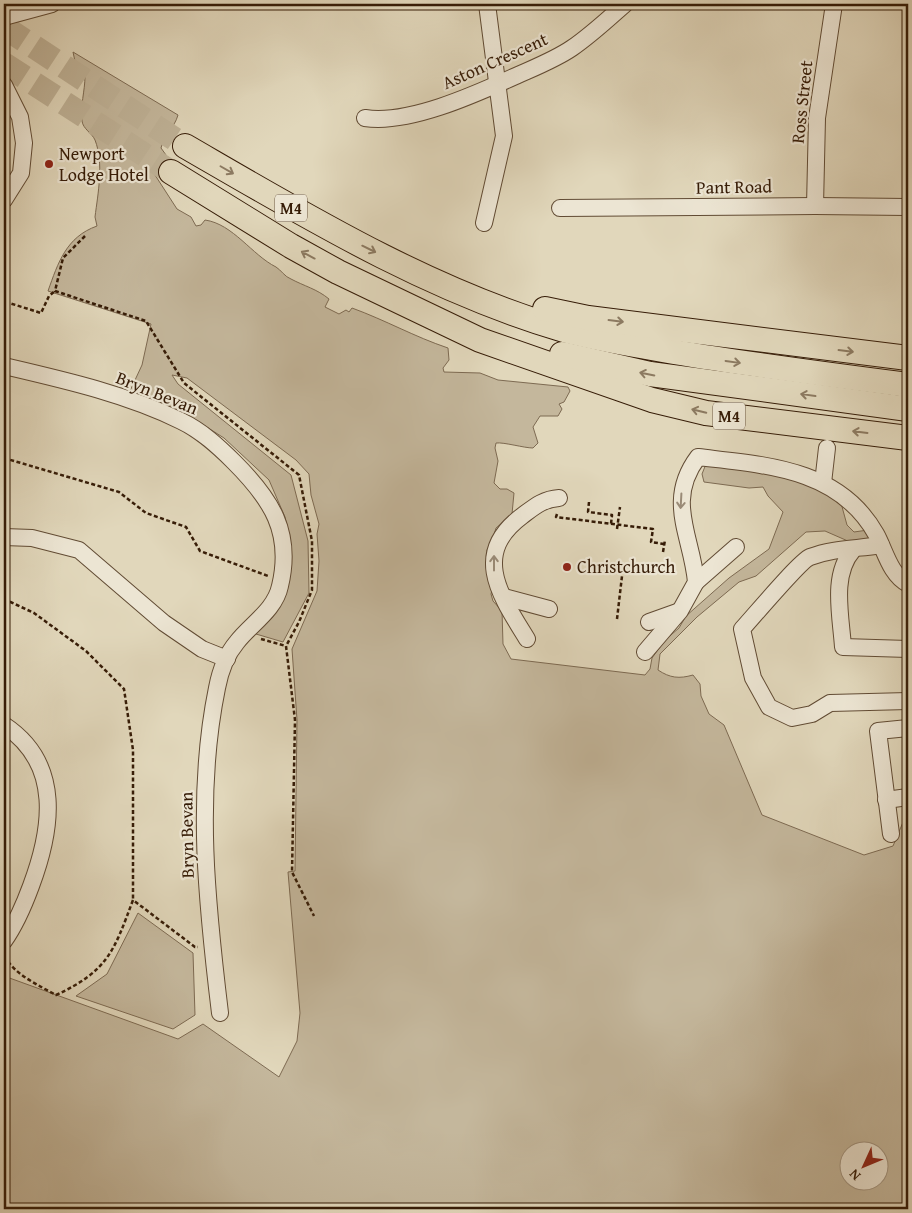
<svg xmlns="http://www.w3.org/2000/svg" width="912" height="1213" viewBox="0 0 912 1213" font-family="'Gentium Book Plus',serif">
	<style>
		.green { fill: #c4b79c; stroke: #7d6a52; fill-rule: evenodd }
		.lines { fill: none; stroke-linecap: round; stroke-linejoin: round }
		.highway-tunnel { stroke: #bfb297; stroke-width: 24; stroke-dasharray: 24 12; stroke-linecap: butt }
		.minor-casing { stroke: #614b34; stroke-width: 18 }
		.highway-casing { stroke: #361c07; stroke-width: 26 }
		.path { stroke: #361c07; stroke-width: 2.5; stroke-dasharray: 4 2.5; stroke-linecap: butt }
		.minor { stroke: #ece5d3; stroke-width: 16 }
		.highway { stroke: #e1d7bb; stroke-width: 24 }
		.oneway { stroke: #8c7a61 }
		.oneway2 { stroke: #9a8b77 }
		.poi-dot { fill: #8f2418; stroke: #ece5d3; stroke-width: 2 }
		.labels { text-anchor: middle; stroke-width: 4.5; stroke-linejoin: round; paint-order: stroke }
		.shield { fill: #ece5d3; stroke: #6d5844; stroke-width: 1 }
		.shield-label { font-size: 16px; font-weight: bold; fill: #361c07 }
		.street-label { font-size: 18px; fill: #361c07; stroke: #ece5d3 }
		.poi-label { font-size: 18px; fill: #361c07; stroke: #ece5d3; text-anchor: start }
	</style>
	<rect width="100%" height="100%" fill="#e1d7bb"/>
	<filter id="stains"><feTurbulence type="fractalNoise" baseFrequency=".004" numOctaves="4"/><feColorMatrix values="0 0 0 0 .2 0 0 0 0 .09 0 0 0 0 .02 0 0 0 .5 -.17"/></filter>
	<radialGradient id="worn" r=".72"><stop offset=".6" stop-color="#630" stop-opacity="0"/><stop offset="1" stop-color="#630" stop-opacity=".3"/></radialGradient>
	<g class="green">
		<path d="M73,52L178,115C174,129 165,132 161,148L171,162L163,170H158L155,175L177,209L191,217L196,226L201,225L205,220C233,224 252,255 276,267C281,270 285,277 291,279C304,286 317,289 329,299L325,307L339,314L346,310L349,312L352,308C385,320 415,337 448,348L449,360L443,368L444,372L480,373L498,380L568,387L570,391L564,402L559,404L562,409L558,416H540L533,427L538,443L533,448C524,448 504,442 496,443L495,448L498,461L494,483L500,489H507L514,493L512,514L496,528L491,545L487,550L493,587L491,594L493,601L502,611L503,644L511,659L645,675L650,669L652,658L665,640L679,628L686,616L729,578L769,549L783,512L768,496L763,487L749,488L704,482L702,474L706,464L754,469L760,473H792L841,503L847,525L854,532L868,530L869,538L857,545L825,531L806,532L756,576L739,582L697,617L660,654L658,670C670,678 679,679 693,675L700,684L701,696L709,714L724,725L762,815L864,855L893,846L906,815L908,827V1209H4V976L178,1039L203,1024L279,1077L297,1041L300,1013L288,872L295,871L297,720L292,649L317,591L319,561L317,534L319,524L311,495L309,474L296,460L187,378L172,375L178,384L291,475L308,541L309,593L283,642L256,634L272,618L287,584L290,539L285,517L269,480L224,438L186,414L129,393L142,365L151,324L48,291C58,263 66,237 97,226L95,217C98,193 104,163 95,140C92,133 83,129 82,121C80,106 85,91 85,76L76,66ZM850,1150H880V1180H850Z"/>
		<polygon points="138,913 193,953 195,1015 173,1029 76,996 107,974"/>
	</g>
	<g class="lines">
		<g class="highway-tunnel">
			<polyline points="4,27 185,146"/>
			<polyline points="4,64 171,172"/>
		</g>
		<defs>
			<g id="minor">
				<polyline points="4,17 52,4"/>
				<polyline points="4,85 20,117 24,143 21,173 4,200"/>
				<path d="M365,118C409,125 478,93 518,75C536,67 556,59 572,48C591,35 608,19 625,4"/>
				<polyline points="815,206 817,118 834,4"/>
				<polyline points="560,208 815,206 908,207"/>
				<polyline points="484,223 504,136 487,4"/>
				<path d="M4,366C64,380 126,394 181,421C202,431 219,447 234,462C271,499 293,532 280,586C275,610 251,624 237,642C226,655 220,672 217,688C195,795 207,906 220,1013"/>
				<polyline points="823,483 827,448"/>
				<polyline points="4,537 32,538 79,550 164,623 202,649 227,659"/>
				<path d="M881,545C857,549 833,548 810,557C800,561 753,617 742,629L753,678L769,707L792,718L812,714L830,703L908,701"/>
				<path d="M853,550C831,575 841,616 843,647L908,649"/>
				<polyline points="696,582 736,547"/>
				<polyline points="504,597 549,609"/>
				<polyline points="649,622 677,612"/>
				<path d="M527,639C500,595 471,554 522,516C534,507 543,499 559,498"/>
				<path d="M645,652L680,611L696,582C692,536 665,501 698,457C765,465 839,468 876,534C885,550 890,575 908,584"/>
				<path d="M4,725C63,764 52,830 31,886C24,905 16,924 4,941"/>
				<polyline points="886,800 908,797"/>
				<polyline points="891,834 878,731 908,728"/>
			</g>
			<g id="highway">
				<path d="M185,146C306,216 428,290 564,330C600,340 637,345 674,352C752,365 830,375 908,385"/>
				<polyline points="171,172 291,246 338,272 480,340 652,400 706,413 908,438"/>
				<polyline points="545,309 588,318 908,358"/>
				<polyline points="562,354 650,374 908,409"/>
			</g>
		</defs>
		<use href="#minor" class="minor-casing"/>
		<use href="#highway" class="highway-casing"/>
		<g class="path">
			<polyline points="85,236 63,258 55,291 146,321 184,383 299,475 312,541 312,590 299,622 286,646 295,720 292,872 314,916"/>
			<polyline points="906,302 908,242"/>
			<polyline points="4,309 6,302 41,313 49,296 55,291"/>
			<polyline points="4,458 119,492 146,513 186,527 200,551 268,576"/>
			<polyline points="589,502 588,512 612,515 611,524"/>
			<polyline points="557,514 556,517 653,529 651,542 664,544"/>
			<polyline points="617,529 620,507"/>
			<polyline points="663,552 665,540"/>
			<polyline points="4,599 34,613 86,651 124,689 133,750 133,900"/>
			<polyline points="617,619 622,576"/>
			<polyline points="261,639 286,646"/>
			<path d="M5,956C13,974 40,986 56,995C108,971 114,951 133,900L195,947H198"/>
		</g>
		<use href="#minor" class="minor"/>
		<use href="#highway" class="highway"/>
	</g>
	<defs><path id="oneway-shaft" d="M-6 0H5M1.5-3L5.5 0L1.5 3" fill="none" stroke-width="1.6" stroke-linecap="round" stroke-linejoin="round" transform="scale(1.25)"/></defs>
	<g class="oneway">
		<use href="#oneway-shaft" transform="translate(227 170) rotate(30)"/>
		<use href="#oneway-shaft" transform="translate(369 249) rotate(26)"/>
		<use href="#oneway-shaft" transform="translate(308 255) rotate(-152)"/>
		<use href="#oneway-shaft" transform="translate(616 321) rotate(7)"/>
		<use href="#oneway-shaft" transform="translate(846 351) rotate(7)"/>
		<use href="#oneway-shaft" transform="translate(733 362) rotate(8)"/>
		<use href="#oneway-shaft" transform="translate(647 374) rotate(-169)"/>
		<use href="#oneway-shaft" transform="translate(808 395) rotate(-172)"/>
		<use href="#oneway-shaft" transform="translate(699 411) rotate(-166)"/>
		<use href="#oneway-shaft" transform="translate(860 432) rotate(-173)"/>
	</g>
	<g class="oneway2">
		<use href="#oneway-shaft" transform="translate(681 501) rotate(93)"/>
		<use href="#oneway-shaft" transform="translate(494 563) rotate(-90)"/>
	</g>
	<g class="poi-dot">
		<circle cx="49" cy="164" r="5"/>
		<circle cx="567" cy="567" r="5"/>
	</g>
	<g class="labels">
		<g class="shield">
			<rect x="275" y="194.5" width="32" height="27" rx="4"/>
			<rect x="713" y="402.5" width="32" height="27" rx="4"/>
		</g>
		<g class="shield-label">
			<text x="291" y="214">M4</text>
			<text x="729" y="422">M4</text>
		</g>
		<g class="street-label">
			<text transform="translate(495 61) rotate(-24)" y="6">Aston Crescent</text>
			<text transform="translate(802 102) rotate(-84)" y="6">Ross Street</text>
			<text transform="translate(734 187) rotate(-1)" y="6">Pant Road</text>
			<text transform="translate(157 393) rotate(22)" y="6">Bryn Bevan</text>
			<text transform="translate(187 835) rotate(-91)" y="6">Bryn Bevan</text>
		</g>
		<g class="poi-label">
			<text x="59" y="160">Newport<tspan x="59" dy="21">Lodge Hotel</tspan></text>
			<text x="577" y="573">Christchurch</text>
		</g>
	</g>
	<rect width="912" height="1213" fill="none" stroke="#e1d7bb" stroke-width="20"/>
	<rect x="5" y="5" width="902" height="1203" fill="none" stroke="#361c07" stroke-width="2.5"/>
	<rect x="10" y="10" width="892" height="1193" fill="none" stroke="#361c07"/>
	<g transform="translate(864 1166) rotate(226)"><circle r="24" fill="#ece5d3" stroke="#a39581"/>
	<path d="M0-4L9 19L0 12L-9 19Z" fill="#8f2418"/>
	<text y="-8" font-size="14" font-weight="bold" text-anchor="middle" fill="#361c07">N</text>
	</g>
	<rect width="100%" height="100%" filter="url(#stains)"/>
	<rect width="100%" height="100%" fill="url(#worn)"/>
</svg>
